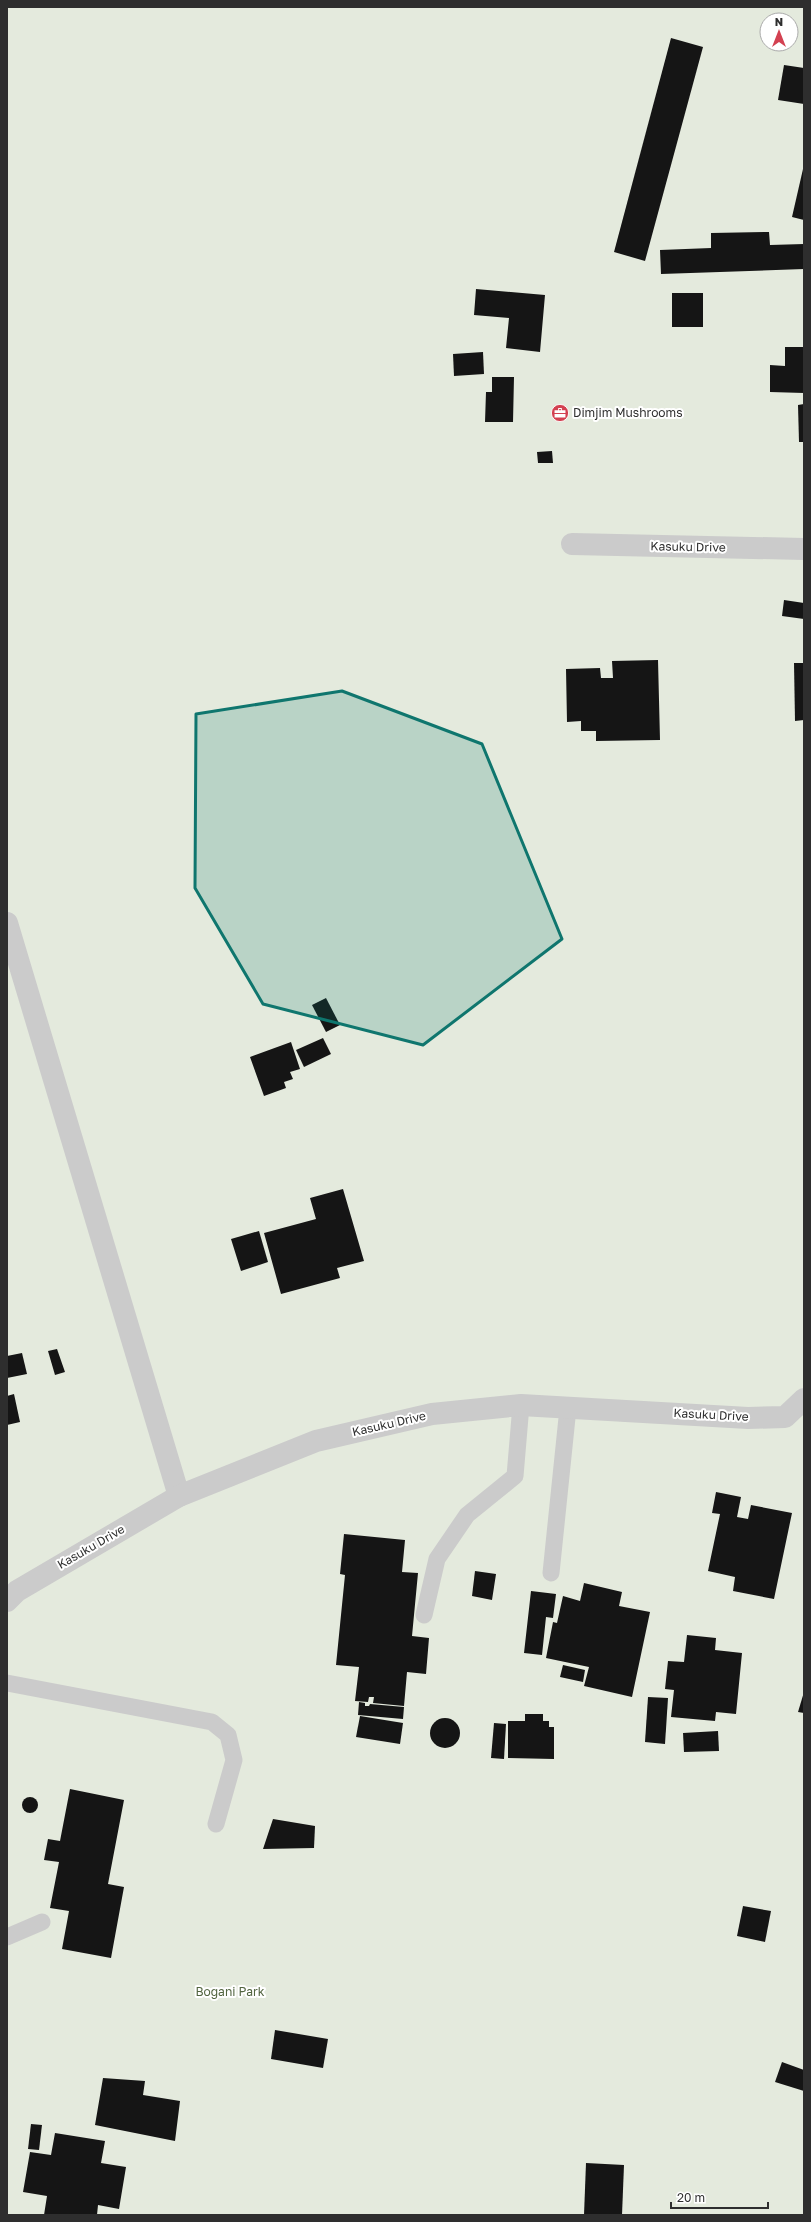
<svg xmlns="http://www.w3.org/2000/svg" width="811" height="2222" viewBox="0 0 811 2222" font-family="'Golos Text',sans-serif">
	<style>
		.green { fill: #e4eadd; fill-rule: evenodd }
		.building { fill: #151515 }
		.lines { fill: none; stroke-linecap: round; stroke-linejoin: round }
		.service { stroke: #cbcbcb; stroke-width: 17 }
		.minor { stroke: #cbcbcb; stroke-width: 22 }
		.marked { fill: #0f766e; fill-opacity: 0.2; stroke: #0f766e; stroke-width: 3; stroke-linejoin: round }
		.labels { text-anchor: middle; stroke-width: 4; stroke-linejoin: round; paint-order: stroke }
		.poi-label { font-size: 12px; fill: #2e2e2e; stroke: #fff; text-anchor: start }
		.street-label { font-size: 12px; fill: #2e2e2e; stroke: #fff }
		.park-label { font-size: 12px; fill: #526540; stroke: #fff }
	</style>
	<rect width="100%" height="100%" fill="#fff"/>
	<path class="green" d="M7,7H804V2215H7ZM767,20H791V44H767Z"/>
	<g class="building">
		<polygon points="671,38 703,47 645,261 614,252"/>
		<polygon points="784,65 804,68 804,104 778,100"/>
		<polygon points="803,169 804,169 804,220 792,217"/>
		<polygon points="769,232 770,245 804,244 804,269 661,274 660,250 711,248 711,233"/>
		<polygon points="476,289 545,295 540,352 506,348 509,318 474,315"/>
		<rect x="672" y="293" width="31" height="34"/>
		<polygon points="785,347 804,347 804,393 770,392 770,365 785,366"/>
		<polygon points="483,352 484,374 454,376 453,354"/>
		<polygon points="492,377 514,377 513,422 485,422 486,392 492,392"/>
		<polygon points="804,404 804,442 799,442 798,405"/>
		<polygon points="552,451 553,463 538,463 537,452"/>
		<polygon points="784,600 804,603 804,619 782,616"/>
		<polygon points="658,660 660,740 596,741 596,731 581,731 581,721 567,722 566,669 600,668 601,678 613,678 612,661"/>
		<polygon points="794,663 804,663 804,720 795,721"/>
		<polygon points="326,998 340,1025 326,1032 312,1005"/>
		<polygon points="323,1038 331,1054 304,1067 296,1050"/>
		<polygon points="291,1042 300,1069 290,1072 293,1079 284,1082 286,1088 264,1096 250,1057"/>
		<polygon points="343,1189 364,1261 337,1268 340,1278 281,1294 264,1233 316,1219 310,1198"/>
		<polygon points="259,1231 268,1262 241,1271 231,1239"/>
		<polygon points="57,1349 65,1372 55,1375 48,1351"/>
		<polygon points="22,1353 27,1374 7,1378 7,1356"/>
		<polygon points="14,1394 20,1422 7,1425 7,1396"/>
		<polygon points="716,1492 741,1497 737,1517 748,1519 751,1505 792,1513 774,1599 733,1591 735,1577 708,1571 720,1514 712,1513"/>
		<polygon points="344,1534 405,1540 402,1572 418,1573 412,1636 429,1638 426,1674 407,1672 404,1706 373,1703 374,1697 369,1697 368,1702 355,1701 359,1667 336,1665 345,1575 340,1574"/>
		<polygon points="475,1571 496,1574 492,1600 472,1596"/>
		<polygon points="584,1583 622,1592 619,1606 650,1612 632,1697 584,1686 589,1667 546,1658 553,1622 557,1623 563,1596 580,1601"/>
		<polygon points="531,1591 556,1594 553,1618 546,1617 542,1655 524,1653"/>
		<polygon points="687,1635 716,1638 715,1650 742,1653 736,1714 716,1712 715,1721 671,1717 674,1690 665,1689 668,1661 684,1662"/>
		<polygon points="563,1665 585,1670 583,1682 560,1677"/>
		<polygon points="804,1692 804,1713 798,1712"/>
		<polygon points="648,1697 668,1698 665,1744 645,1742"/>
		<polygon points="359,1702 365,1703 365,1706 369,1706 370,1704 404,1707 403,1719 358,1715"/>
		<polygon points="525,1714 543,1714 543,1721 549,1721 549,1727 554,1727 554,1759 508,1758 508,1721 525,1721"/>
		<polygon points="360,1716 403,1723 400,1744 356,1737"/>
		<circle cx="445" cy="1733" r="15"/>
		<polygon points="494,1723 506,1724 504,1759 491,1758"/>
		<polygon points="718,1731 719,1751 684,1752 683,1733"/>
		<polygon points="70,1789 124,1800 108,1884 124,1887 111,1958 62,1949 69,1911 50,1908 59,1862 44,1860 48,1839 60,1841"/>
		<circle cx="30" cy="1805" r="8"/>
		<polygon points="273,1819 315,1826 314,1848 263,1849"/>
		<polygon points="743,1906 771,1911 765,1942 737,1936"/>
		<polygon points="275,2030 328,2039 323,2068 271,2059"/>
		<polygon points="782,2062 804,2070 804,2091 775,2082"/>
		<polygon points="103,2078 145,2081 143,2095 180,2101 175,2141 95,2125"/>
		<polygon points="31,2124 42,2125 39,2150 28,2149"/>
		<polygon points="55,2133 105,2141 101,2163 126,2167 119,2209 98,2205 97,2215 44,2215 47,2196 23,2192 30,2152 51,2155"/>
		<polygon points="586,2163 624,2165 622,2215 584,2215"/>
	</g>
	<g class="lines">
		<g class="service">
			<polyline points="551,1573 568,1408"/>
			<polyline points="424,1615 437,1559 467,1515 515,1476 521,1405"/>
			<polyline points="7,1683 212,1722 228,1735 234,1760 216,1824"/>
			<polyline points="7,1937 42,1922"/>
		</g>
		<g class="minor">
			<polyline points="572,544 804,549"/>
			<polyline points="7,923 179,1496"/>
			<polyline points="7,1601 17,1591 179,1496 316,1441 432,1414 521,1405 748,1418 785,1417 804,1399"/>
		</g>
	</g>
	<path class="marked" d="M342,691L482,744L562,939L423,1045L263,1004L195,888L196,714Z"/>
	<defs>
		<symbol id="office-disc" viewBox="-11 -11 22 22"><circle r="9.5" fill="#d34151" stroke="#fff"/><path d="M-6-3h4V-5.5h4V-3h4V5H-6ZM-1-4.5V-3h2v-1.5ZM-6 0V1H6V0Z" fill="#fff"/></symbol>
	</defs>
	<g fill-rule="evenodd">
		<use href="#office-disc" x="550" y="403" width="20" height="20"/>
	</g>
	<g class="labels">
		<g class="poi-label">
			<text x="573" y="417">Dimjim Mushrooms</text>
		</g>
		<g class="street-label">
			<text transform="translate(688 547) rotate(1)" y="4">Kasuku Drive</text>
			<text transform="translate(711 1415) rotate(3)" y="4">Kasuku Drive</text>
			<text transform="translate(389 1424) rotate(-13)" y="4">Kasuku Drive</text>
			<text transform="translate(91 1547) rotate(-30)" y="4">Kasuku Drive</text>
		</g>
		<g class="park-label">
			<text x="230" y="1996">Bogani Park</text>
		</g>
	</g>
	<rect width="811" height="2222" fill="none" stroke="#2e2e2e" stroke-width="16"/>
	<g transform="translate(779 32)"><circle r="19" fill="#ffffff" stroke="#ababab"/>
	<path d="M0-3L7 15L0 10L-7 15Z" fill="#d34151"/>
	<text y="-6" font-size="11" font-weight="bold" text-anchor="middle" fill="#2e2e2e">N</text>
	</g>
	<path d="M671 2202v6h97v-6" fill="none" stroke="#2e2e2e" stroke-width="2"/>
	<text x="677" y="2202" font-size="12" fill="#2e2e2e" stroke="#ffffff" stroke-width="3" paint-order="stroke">20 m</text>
</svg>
